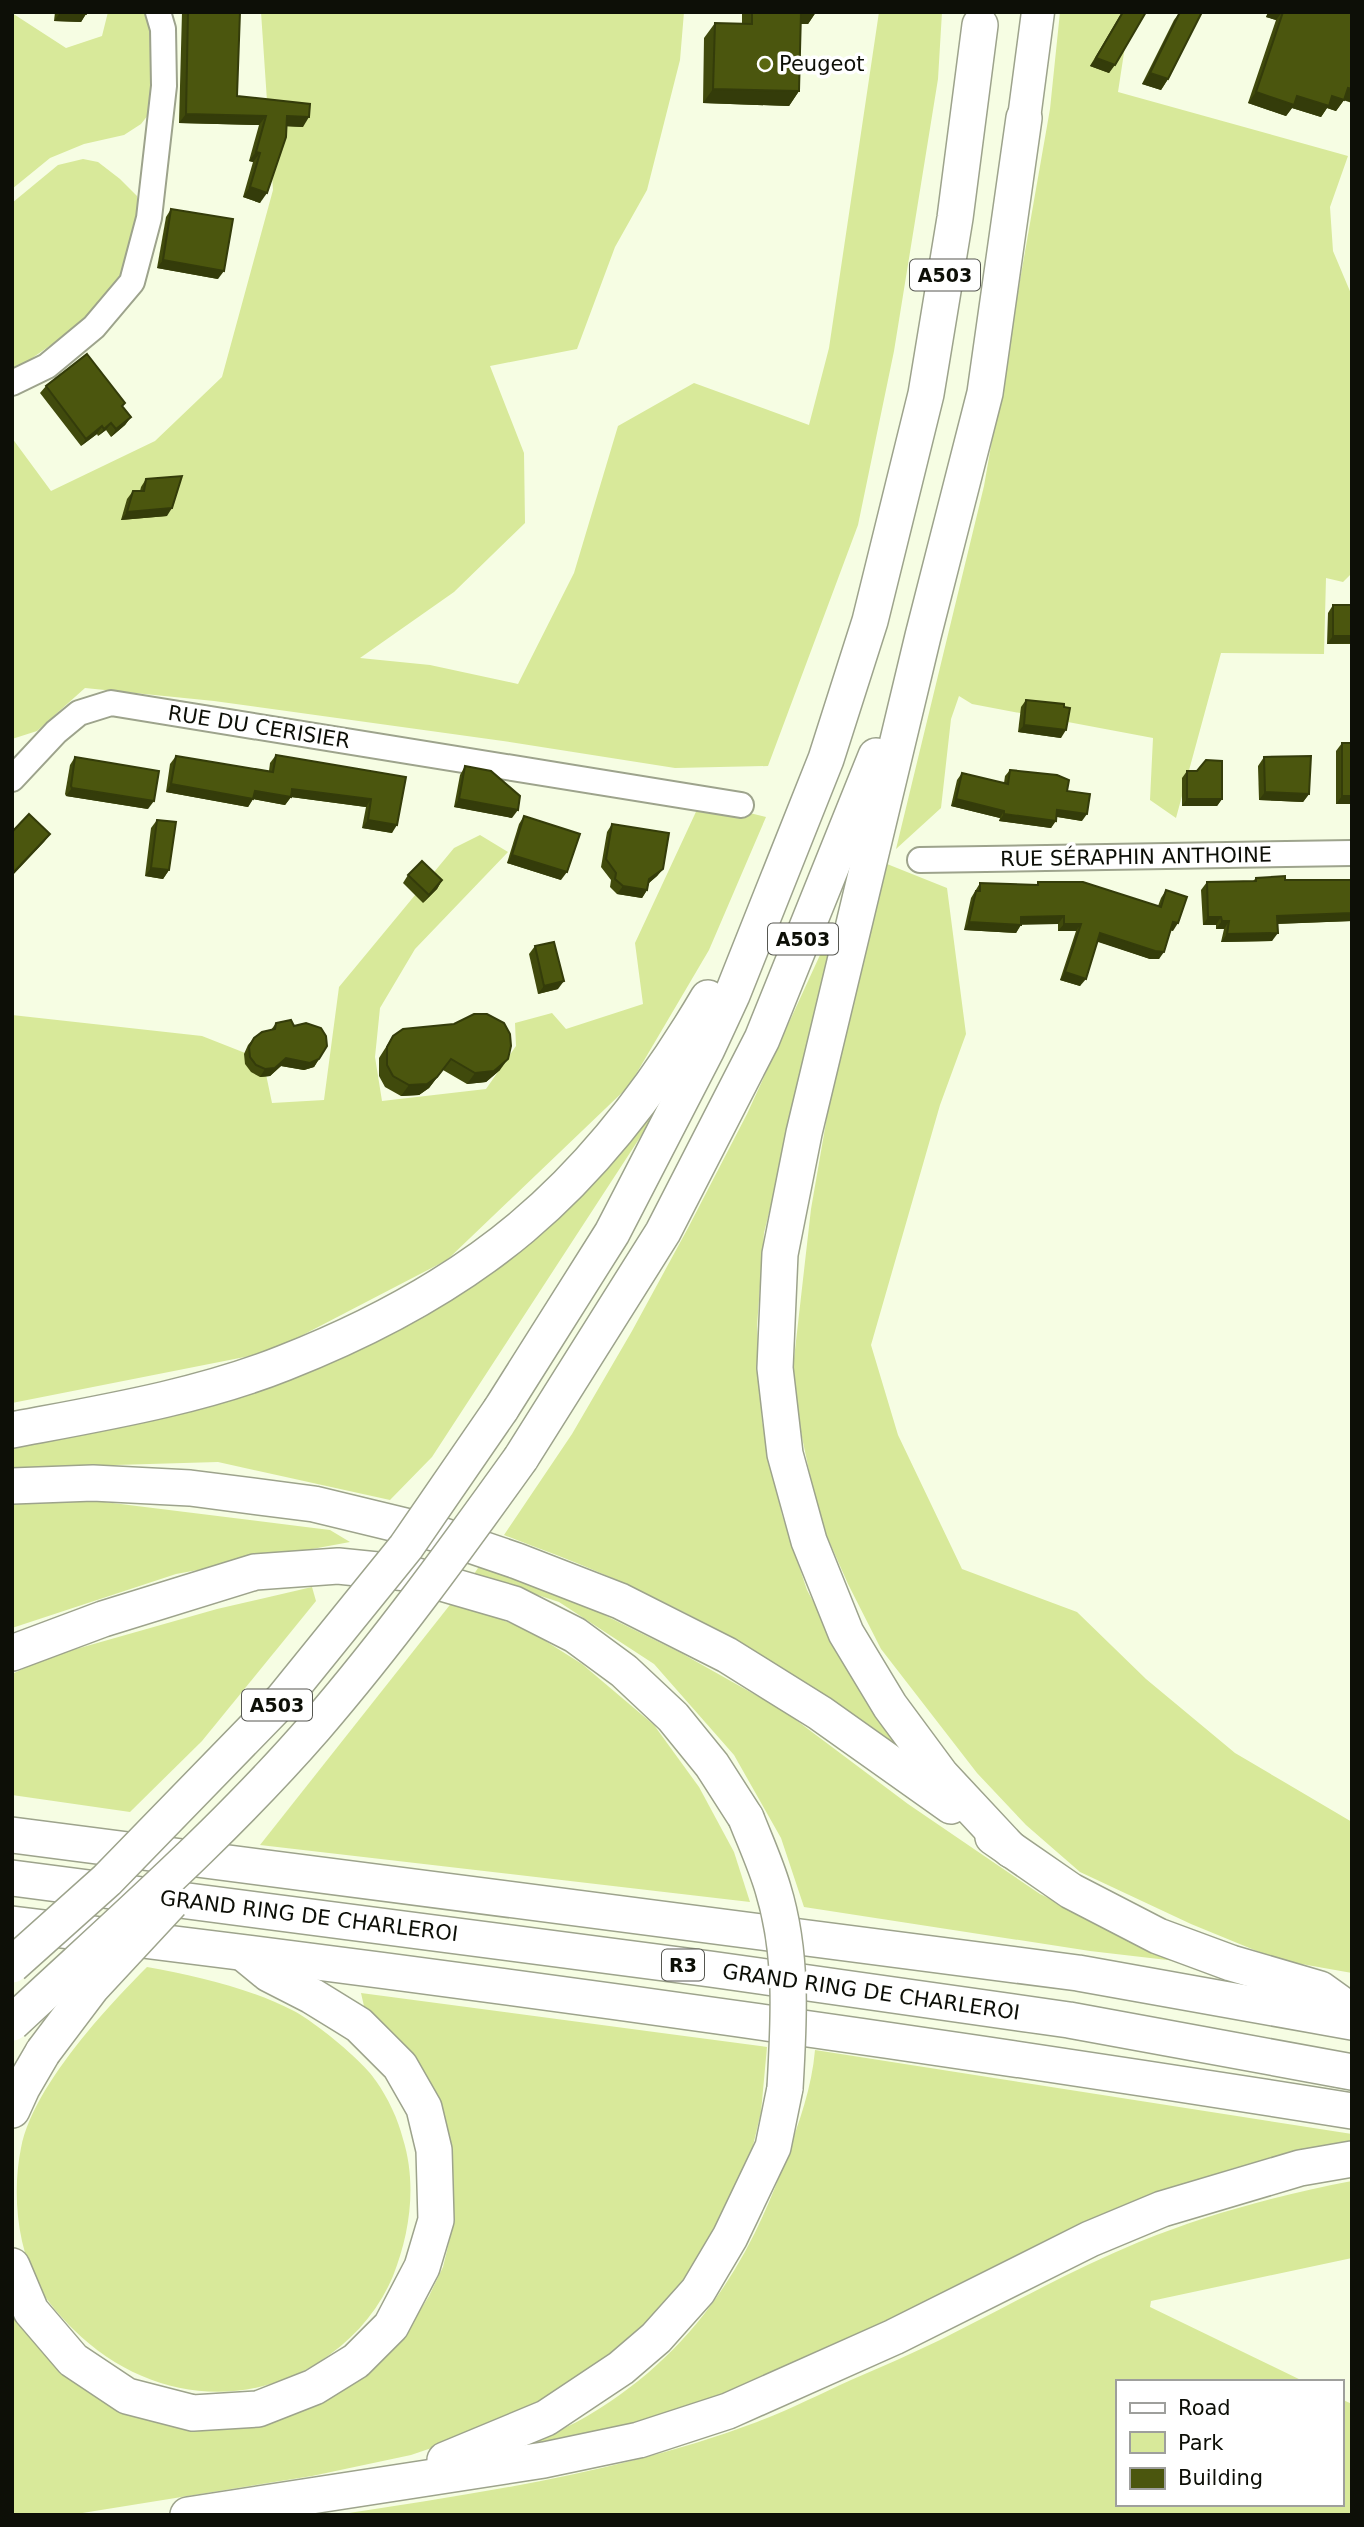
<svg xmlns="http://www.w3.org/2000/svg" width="1364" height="2527" viewBox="0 0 1364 2527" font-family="'DejaVu Sans',sans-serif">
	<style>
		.green { fill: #d8e99a }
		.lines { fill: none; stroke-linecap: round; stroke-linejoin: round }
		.minor-casing { stroke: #9da38c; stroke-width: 28 }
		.major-casing { stroke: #9da38c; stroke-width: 35 }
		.highway-casing { stroke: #9da38c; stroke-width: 38 }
		.minor { stroke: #fff; stroke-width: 24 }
		.major { stroke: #fff; stroke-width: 32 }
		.highway { stroke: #fff; stroke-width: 35 }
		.highway-bridge-casing { stroke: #9da38c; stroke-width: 38; stroke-linecap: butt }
		.highway-bridge { stroke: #fff; stroke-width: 35 }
		.wall { fill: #404a0c }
		.shaded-wall { fill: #343c0a }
		.building { fill: #4b560e; stroke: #343c0a; stroke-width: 2 }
		.poi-dot { fill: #5a680f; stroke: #fff; stroke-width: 2.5 }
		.labels { text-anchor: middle; stroke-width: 7; stroke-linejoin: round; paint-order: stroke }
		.shield { fill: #fff; stroke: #565751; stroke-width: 2 }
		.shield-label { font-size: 19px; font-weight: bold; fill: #0d0f07 }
		.poi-label { font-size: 21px; fill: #0d0f07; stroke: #fff; text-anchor: start }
		.street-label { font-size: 21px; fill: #0d0f07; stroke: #fff }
	</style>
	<rect width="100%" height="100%" fill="#f6fde3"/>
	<g class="green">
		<polygon points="108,12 151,12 153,27 152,110 141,124 124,135 84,144 50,158 12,189 12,13 66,48 102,36"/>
		<polygon points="261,12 684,12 680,60 647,190 615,247 577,349 490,366 524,453 525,523 454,592 360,658 430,665 518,684 574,573 618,426 694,383 809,425 829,348 879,12 942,12 938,79 894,351 858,525 768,766 675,768 503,741 214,701 85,688 37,731 12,739 12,438 51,491 155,441 222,377 273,190"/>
		<polygon points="1060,12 1136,12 1127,33 1118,92 1348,156 1330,207 1333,251 1352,296 1352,573 1343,582 1326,578 1324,654 1221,653 1176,818 1150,800 1153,738 972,704 959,696 951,719 941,808 896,849 984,486 1050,109"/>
		<polygon points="83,159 98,162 120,179 137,196 139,218 128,267 84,322 12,372 12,203 58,165"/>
		<polygon points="701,801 766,817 709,950 629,1086 447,1260 270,1352 12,1403 12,1015 202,1036 263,1060 272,1103 324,1100 339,987 454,848 480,835 508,852 415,949 380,1008 375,1057 382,1101 486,1089 516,1046 515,1023 552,1013 566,1029 643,1004 635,943"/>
		<polygon points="887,864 947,888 966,1034 940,1105 871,1345 898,1435 962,1569 1077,1612 1146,1679 1235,1753 1352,1822 1352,1973 1279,1960 1191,1924 1080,1872 1026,1825 977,1773 881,1649 848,1584 819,1518 791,1385 811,1209 841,1036"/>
		<path d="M848,894L764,1233L757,1326L762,1421L782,1515L807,1590L867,1703L898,1745L897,1747C807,1678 707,1619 603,1574C571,1560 537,1548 504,1535L572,1434L632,1331L688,1228L747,1114Z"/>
		<polygon points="645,1114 652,1119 432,1457 390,1500 218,1462 12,1468 12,1441 217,1399 340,1359 489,1274"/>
		<polygon points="72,1498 330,1530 350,1542 176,1574 12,1628 12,1503"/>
		<polygon points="482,1562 576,1601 681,1653 784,1711 908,1804 1040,1894 1176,1961 1090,1951 804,1907 781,1838 734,1755 654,1664 559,1602 474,1574"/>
		<polygon points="312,1587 316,1601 202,1741 130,1812 12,1795 12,1674 48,1657 217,1609"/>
		<polygon points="453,1601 528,1630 582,1664 654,1725 699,1787 734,1852 750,1902 260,1845"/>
		<path d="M147,1967C197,1976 249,1988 294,2011C315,2022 364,2062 376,2081C388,2098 398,2119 403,2139C417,2184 410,2233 393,2276C378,2312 352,2341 319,2362C238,2413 141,2396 74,2330C61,2317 47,2302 38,2285C17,2246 12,2192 21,2148C32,2088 105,2009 147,1967Z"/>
		<polygon points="361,1993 767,2047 761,2112 748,2167 708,2248 662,2313 580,2377 536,2406 461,2438 411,2455 312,2476 70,2515 12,2515 12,2308 208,2426 404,2336 429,2296 443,2267 450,2238 454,2189 448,2141 366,2015"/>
		<path d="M815,2050L1352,2134V2145L1234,2168L1139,2201L1044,2242L924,2305L719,2398L629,2429L533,2450L532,2444C551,2434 571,2426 589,2415C690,2355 748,2267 786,2158C799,2123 812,2087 815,2050Z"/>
		<path d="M1352,2181V2258L1151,2301L1150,2307L1305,2382H1117V2504H1341V2399L1352,2404V2515H336C479,2493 621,2473 757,2422C789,2410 820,2394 851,2380C881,2367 911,2354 940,2340C1006,2307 1071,2270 1139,2242C1208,2214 1279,2195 1352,2181Z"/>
	</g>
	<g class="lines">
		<defs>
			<g id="minor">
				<polyline points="12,383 47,366 94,327 132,282 149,218 164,86 163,29 158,12"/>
				<polyline points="12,779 56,732 79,713 111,703 741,805"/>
				<polyline points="920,860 1352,853"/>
			</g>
			<polyline id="major" points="1024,118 1038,12"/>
			<g id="highway">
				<polyline points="501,1409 612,1233 707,1049 732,995 826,759 870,621 926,394 955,218 980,25"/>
				<path d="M12,1430C102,1413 199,1397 284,1363C368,1330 453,1285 522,1227C598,1163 658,1083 708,998"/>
				<polyline points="521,1458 663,1232 762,1039 876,756"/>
				<polyline points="12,1486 93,1483 190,1488 314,1504 438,1534 517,1561 620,1601 727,1655 820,1713 951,1806"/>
				<polyline points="12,1653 103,1619 255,1572 338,1566 407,1573 514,1604 575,1635 624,1671 673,1717 712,1765 746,1818"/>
				<polyline points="12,1835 1078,1973 1352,2022"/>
				<polyline points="993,1837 1071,1891 1158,1936 1231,1963 1320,1989 1352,2012"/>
				<polyline points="1011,1850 941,1775 890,1706 846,1633 809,1541 785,1454 775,1368 780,1254 804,1133 923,636 985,393 1024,118"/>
				<polyline points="12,1878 710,1969 1069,2020 1352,2072"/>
				<path d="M12,1924C460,1978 907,2040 1352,2111"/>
				<polyline points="12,2110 22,2088 43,2052"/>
				<polyline points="12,2266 31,2311 73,2360 127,2396 193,2413 258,2409 314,2387 356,2361 391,2326 422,2267 436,2220 434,2150 424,2108 400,2066 359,2025 312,1996 269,1974 247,1956"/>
				<polyline points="445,2460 546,2418 621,2368 656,2338 698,2291 730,2237 773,2147 785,2088"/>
				<polyline points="188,2515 544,2460 639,2440 728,2411 894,2337 1090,2239 1162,2209 1300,2168 1352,2159"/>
			</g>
		</defs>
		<use href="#minor" class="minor-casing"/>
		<use href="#major" class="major-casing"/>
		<use href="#highway" class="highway-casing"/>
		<use href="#minor" class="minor"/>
		<use href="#major" class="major"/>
		<use href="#highway" class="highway"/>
		<defs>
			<g id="highway-bridge">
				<path d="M746,1818C755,1841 766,1865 773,1889C793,1954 789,2021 785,2088"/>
				<polyline points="12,1965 107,1880 283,1699 406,1547 501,1409"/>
				<path d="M12,2023C115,1927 223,1833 315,1727C389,1641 455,1550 521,1458"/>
				<polyline points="43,2052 92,1987 171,1902"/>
			</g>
		</defs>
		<use href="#highway-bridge" class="highway-bridge-casing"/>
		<use href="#highway-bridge" class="highway-bridge"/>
	</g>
	<g class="wall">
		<polygon points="55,12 87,12 81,22 54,21"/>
		<polygon points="182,12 240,12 237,96 303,127 286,126 260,203 243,197 253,162 249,161 259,125 179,123"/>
		<polygon points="742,12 816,12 808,24 801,24 799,91 789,106 703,103 704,38 715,23 742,24"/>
		<polygon points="1122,12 1146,12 1109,73 1090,66"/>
		<polygon points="1180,12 1202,12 1168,79 1161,90 1142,84 1174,20"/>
		<polygon points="1268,12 1352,12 1344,100 1336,111 1327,108 1321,117 1292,108 1286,116 1248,103 1276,20 1266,17"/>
		<polygon points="171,209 218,279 157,268 166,217"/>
		<polygon points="46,386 122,407 131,417 125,425 111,437 106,430 98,436 97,434 81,446 40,393"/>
		<polygon points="146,479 167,516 121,520 127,499 133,491 140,491 141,487"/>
		<polygon points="1333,605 1352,605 1351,644 1327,644 1328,613"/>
		<polygon points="1026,700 1064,707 1061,738 1018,732 1021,707"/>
		<polygon points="1342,743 1352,743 1352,804 1336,804 1336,751"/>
		<polygon points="276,755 406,777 392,833 362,828 366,807 291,797 285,805 253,799 248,807 166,792 170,764 176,756 269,771 270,763"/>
		<polygon points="75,757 148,809 66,796 65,794 70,765"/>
		<polygon points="1264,757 1309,794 1303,802 1259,800 1258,766"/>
		<polygon points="465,766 512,818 454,807 460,775"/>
		<polygon points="1010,770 1067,791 1082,821 1057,817 1051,828 999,821 1000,818 951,806 957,780 962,773 1004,783 1005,776"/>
		<polygon points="1187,771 1222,799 1217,806 1182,806 1182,778"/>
		<polygon points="524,816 561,880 507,863 519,824"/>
		<polygon points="157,820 169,870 163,879 145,876 151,828"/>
		<polygon points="612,824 663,869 657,876 649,883 647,890 642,898 617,894 610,887 611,880 601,867 607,832"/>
		<polygon points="408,875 442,880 437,889 423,903 403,883"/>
		<polygon points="1256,878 1285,880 1352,880 1352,921 1277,924 1272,941 1221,942 1224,929 1216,929 1216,925 1203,925 1201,890 1207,882 1253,881"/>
		<polygon points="1038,882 1158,906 1161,898 1166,890 1173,931 1170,930 1159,959 1150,959 1097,941 1080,986 1060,980 1076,931 1058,931 1058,924 1021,924 1016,933 964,930 971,898 980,883 1037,885"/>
		<polygon points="535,946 558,989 538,994 529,954"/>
		<polygon points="276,1023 294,1026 319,1059 314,1067 304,1070 281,1066 270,1076 260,1077 251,1072 245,1064 244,1054 248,1045 254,1038 271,1030"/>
		<polygon points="393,1036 500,1070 486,1082 467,1084 443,1070 429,1088 419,1095 401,1096 385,1087 379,1076 379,1058"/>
	</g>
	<g class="shaded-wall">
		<polygon points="799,12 816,12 808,24 791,24"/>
		<polygon points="1269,12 1282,12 1276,20 1266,17"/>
		<polygon points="60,13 86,14 81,22 54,21"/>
		<polygon points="1096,58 1115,65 1109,73 1090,66"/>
		<polygon points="1150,73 1168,79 1161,90 1142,84"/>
		<polygon points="1348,88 1352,89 1352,103 1340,99"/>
		<polygon points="713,89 799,91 789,106 703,103"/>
		<polygon points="1256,92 1297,96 1332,96 1344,100 1336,111 1327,108 1321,117 1292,108 1286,116 1248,103"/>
		<polygon points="186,114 266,116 259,125 179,123"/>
		<polygon points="287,116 309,117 303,127 280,126"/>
		<polygon points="256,152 260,153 253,162 249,161"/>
		<polygon points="250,187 267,193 260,203 243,197"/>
		<polygon points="163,260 224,271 218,279 157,268"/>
		<polygon points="131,417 125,425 111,437 116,429"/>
		<polygon points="111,423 106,430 98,436 104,429"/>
		<polygon points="102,426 97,434 81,446 86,439"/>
		<polygon points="172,508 167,516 121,520 127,512"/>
		<polygon points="1333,636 1352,636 1352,643 1327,644"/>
		<polygon points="1024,725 1066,730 1061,738 1018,732"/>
		<polygon points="171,784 255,791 292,789 371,799 366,807 291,797 285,805 253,799 248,807 166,792"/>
		<polygon points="72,788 154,801 148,809 66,796"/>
		<polygon points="1265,792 1309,794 1303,802 1259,800"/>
		<polygon points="1342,796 1352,796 1352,804 1336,804"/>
		<polygon points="459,799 518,810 512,818 454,807"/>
		<polygon points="956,799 1004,811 1000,818 951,806"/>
		<polygon points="1187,799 1222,799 1217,806 1182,806"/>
		<polygon points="1057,810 1087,814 1082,821 1052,816"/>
		<polygon points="1004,814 1056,821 1051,828 999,821"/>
		<polygon points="368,820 397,825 392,833 362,828"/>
		<polygon points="50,834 44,842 12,876 12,874"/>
		<polygon points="512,855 567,872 561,880 507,863"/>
		<polygon points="151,868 169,870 163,879 145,876"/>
		<polygon points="663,869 657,876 644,887 649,879"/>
		<polygon points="442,880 437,889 423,903 429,895"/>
		<polygon points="623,886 647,890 642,898 617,894"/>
		<polygon points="1352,913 1352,921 1272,924 1277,916"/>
		<polygon points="1064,916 1058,924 1016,925 1021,917"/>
		<polygon points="1208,917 1221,917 1216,925 1203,925"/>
		<polygon points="1222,921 1229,921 1224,929 1216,929"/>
		<polygon points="969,922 1021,925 1016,933 964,930"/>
		<polygon points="1173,922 1178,923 1173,931 1167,929"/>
		<polygon points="1064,924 1081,924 1076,931 1058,931"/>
		<polygon points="1100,933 1164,952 1159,959 1150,959 1095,941"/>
		<polygon points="1278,933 1272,941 1221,942 1227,934"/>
		<polygon points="1065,972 1086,979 1080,986 1060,980"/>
		<polygon points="564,981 558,989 538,994 544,986"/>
		<polygon points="286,1058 319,1059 314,1067 304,1070 281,1066 270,1076 260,1077 265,1069"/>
		<polygon points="451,1059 429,1088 419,1095 401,1096 409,1085"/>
		<polygon points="508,1059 500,1070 486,1082 467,1084 475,1073"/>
	</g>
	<g class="building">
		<polygon points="60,12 87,12 86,14"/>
		<polygon points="188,12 240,12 237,96 310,104 309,117 287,116 286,137 267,193 250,187 260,153 256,152 266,116 186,114"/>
		<polygon points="752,12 801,12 799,91 713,89 715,23 752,24"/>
		<polygon points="1123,12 1146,12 1115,65 1096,58"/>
		<polygon points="1180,12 1202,12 1168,79 1150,73"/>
		<polygon points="1283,12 1352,12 1352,89 1348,88 1344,100 1332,96 1329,106 1297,96 1294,105 1256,92"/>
		<polygon points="171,209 233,219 224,271 163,260"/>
		<polygon points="87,354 125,403 122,406 131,417 116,429 111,423 104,429 102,426 86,439 46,386"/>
		<polygon points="182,476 172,508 127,512 133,491 144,491 146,479"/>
		<rect x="1333" y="605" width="19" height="31"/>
		<polygon points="1026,700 1064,704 1064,707 1070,708 1066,730 1024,725"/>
		<rect x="1342" y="743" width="10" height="53"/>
		<polygon points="276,755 406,777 397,825 368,820 371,799 292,789 291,797 255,791 253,799 171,784 176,756 273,772"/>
		<polygon points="1311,756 1309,794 1265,792 1264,757"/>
		<polygon points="75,757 159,771 154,801 72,788 71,786"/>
		<polygon points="1206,760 1222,761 1222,799 1187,799 1187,771 1197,771"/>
		<polygon points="465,766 491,771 520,796 518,810 459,799"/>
		<polygon points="1010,770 1057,775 1069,780 1067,791 1090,794 1087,814 1057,810 1056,821 1004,814 1004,811 956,799 962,773 1008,784"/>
		<polygon points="29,814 50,834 12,874 12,832"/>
		<polygon points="524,816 580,834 567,872 512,855"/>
		<polygon points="157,820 176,822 169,870 151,868"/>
		<polygon points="612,824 669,833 663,869 649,879 647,890 623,886 615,879 616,873 606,859"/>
		<polygon points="422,861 442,880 429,895 408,875"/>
		<polygon points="1285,876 1285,880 1352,880 1352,913 1277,916 1278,933 1227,934 1229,921 1222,921 1221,917 1208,917 1207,882 1256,881 1256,878"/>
		<polygon points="1038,882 1083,882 1161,907 1166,890 1187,897 1178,923 1173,922 1164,952 1155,951 1100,933 1086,979 1065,972 1081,924 1064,924 1064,916 1021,917 1021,925 969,922 976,891 980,891 980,883 1038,885"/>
		<polygon points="554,942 564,981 544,986 535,946"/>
		<polygon points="474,1014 487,1014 504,1023 510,1034 511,1046 508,1059 494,1071 475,1073 451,1059 437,1077 427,1084 409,1085 393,1076 387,1065 387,1047 393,1036 403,1029 454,1024"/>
		<polygon points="291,1020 294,1026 306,1023 321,1028 326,1036 327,1046 319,1059 310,1063 286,1058 275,1068 265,1069 256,1065 250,1057 249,1047 254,1038 262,1032 275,1029 276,1023"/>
	</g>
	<circle class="poi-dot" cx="765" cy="64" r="7"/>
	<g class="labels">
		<g class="shield">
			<rect x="910" y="259.5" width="70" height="31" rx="5"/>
			<rect x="768" y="923.5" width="70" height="31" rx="5"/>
			<rect x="242" y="1689.5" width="70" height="31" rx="5"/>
			<rect x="662" y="1949.5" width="42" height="31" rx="5"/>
		</g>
		<g class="shield-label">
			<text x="945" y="282">A503</text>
			<text x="803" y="946">A503</text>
			<text x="277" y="1712">A503</text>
			<text x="683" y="1972">R3</text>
		</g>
		<g class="poi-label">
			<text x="779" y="71">Peugeot</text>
		</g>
		<g class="street-label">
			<text transform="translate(259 727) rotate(9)" y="7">RUE DU CERISIER</text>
			<text transform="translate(1136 857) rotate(-1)" y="7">RUE SÉRAPHIN ANTHOINE</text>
			<text transform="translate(309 1916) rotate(7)" y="7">GRAND RING DE CHARLEROI</text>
			<text transform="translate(871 1992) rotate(8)" y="7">GRAND RING DE CHARLEROI</text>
		</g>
	</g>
	<rect width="1364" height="2527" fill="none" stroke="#0d0f07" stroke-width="28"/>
	<rect x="1116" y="2380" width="228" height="126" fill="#ffffff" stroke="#9e9f9c" stroke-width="2"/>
	<rect x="1130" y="2403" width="35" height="10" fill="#ffffff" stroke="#9e9f9c" stroke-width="2"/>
	<text x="1178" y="2415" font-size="21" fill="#0d0f07">Road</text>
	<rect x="1130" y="2432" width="35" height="21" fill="#d8e99a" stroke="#9e9f9c" stroke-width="2"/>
	<text x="1178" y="2450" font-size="21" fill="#0d0f07">Park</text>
	<rect x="1130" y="2468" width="35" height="21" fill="#4b560e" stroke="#9e9f9c" stroke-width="2"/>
	<text x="1178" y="2485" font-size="21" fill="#0d0f07">Building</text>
</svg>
